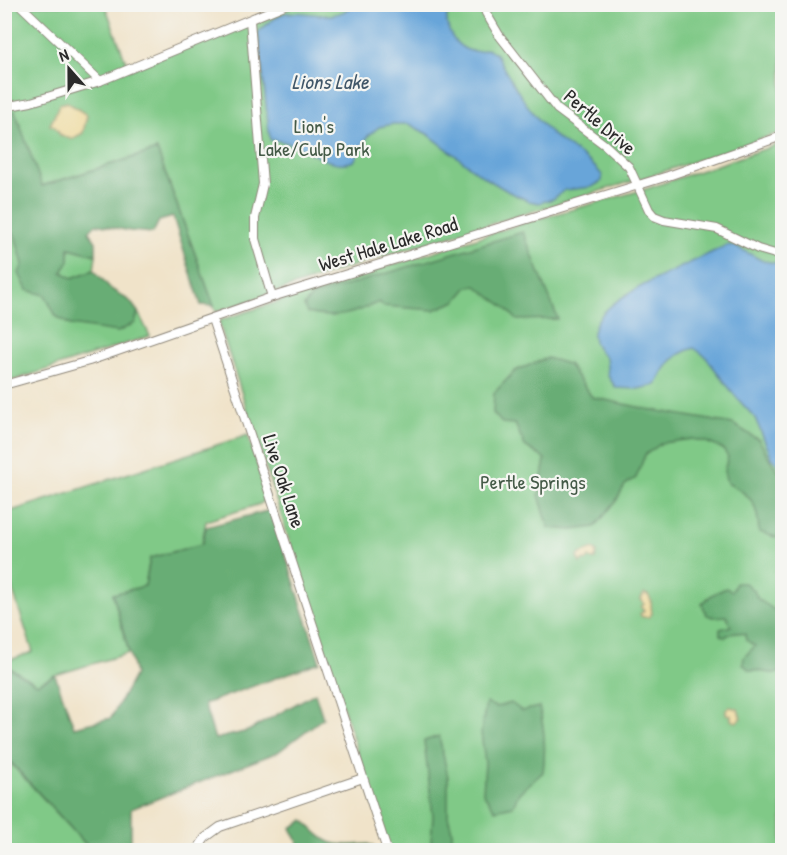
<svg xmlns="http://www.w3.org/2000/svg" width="787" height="855" viewBox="0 0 787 855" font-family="'Patrick Hand',sans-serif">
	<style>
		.green { fill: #80c987; stroke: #567a59; stroke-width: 1.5 }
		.forest { fill: #68ad74; stroke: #4a6c50; stroke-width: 1.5 }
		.sand { fill: #eeda9e; stroke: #8c8264; stroke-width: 1.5 }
		.water { fill: #67a5d9; stroke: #496882; stroke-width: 1.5 }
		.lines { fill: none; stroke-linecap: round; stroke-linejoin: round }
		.minor-casing { stroke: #8e877a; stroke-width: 10 }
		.minor { stroke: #fff; stroke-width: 8 }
		.labels { text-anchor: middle; stroke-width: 4.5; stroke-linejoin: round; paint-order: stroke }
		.street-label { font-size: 20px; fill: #2b2b2b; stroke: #f6f6f2 }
		.park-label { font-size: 20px; fill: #445a47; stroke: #f6f6f2 }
		.water-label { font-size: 21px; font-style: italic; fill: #405668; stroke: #f6f6f2 }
	</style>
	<rect width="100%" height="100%" fill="#f6f6f2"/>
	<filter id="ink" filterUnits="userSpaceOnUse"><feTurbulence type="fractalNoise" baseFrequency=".0167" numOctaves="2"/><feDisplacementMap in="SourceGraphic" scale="12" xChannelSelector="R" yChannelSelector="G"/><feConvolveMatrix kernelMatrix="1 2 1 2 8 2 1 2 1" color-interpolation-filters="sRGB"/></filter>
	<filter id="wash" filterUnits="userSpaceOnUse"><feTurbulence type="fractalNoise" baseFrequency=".008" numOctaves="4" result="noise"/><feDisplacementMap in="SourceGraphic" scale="24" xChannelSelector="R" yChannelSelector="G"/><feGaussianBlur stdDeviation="1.35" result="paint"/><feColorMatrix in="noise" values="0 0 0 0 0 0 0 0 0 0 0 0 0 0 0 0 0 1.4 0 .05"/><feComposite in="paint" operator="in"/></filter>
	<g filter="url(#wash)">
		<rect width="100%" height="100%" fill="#f0e3c9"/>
		<g class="green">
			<polygon points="5,5 105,5 129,70 287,5 782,5 782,132 653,175 371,260 216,312 157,150 41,186 15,111 5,113"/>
			<polygon points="782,143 782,850 389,850 219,323 221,320 527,222 646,189"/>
			<polygon points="5,231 15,234 23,264 45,295 56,316 70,325 135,323 138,312 150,336 5,383"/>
			<polygon points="69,248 96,255 94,270 72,278 62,272 69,261"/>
			<polygon points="248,435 266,493 266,499 260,504 206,521 202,544 150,558 145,586 113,594 129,653 55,675 37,684 5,665 4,662 33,652 7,573 5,573 5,513"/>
			<polygon points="4,756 91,850 5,850"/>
		</g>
		<g class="forest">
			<polygon points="15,111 42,186 157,150 214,306 201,305 173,217 159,221 153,233 130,231 96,224 89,231 96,242 96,255 69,248 69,261 62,272 72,278 94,270 111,289 130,301 138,312 135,323 118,332 70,325 56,316 45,295 27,290 19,273 23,264 15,235 5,231 5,113"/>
			<path d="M523,232L558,319L517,320L506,308L476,286L468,287L456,301L434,310L383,306L379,302C353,314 335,320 307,313L304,306L312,296Z"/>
			<path d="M547,358L568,364L592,397L647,409L733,424L759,440L773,464L782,475V534L781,539L759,532C758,504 752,495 727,483L724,471L728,457L723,449L706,442L692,439L662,443L645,455L636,478L625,485L616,501L595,527L572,530L549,528L539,495L545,459L525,446L515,424L502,423L493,413L494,393L515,371Z"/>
			<polygon points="271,510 320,662 204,704 215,739 248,731 315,693 323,718 278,752 131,809 131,850 91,850 5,756 4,665 37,684 55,675 74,727 111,718 135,674 113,594 145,586 150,558 202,544 206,527"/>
			<path d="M736,583H745L754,591L758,599L782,615L779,623L782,627V672C771,676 761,670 749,670L743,664L744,657L755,646L746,640L745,634L734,632L725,637L720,635V629L731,626L726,616L713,617L707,615L702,604C708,596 717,592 726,588L732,591Z"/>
			<path d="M486,703L496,707L511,703L522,711L539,707C545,729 546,749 543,772L519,793L513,806L495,810L483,793L485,763L481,732Z"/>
			<path d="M439,736L448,777V816L452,831V849C443,854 438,847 431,841L433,816L424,741Z"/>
			<path d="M304,820C329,847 332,846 369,844L378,850H294L298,842L291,828Z"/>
		</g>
		<g class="sand">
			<polygon points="67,102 87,115 83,133 72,139 61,136 54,126 50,125 60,104"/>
			<polygon points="593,549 597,552 595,559 592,559 589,557 587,561 584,560 580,563 578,557 580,554"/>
			<path d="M644,594L648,595C653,600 650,607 652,613L649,617H642L640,614L644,611L641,607L644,604L641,599Z"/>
			<polygon points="730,707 738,709 741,719 736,722 731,720 731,715 726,714 726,710"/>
		</g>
		<g class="water">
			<path d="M353,4L463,5L447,15C445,37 464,58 487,49L496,54C509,78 531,115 552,134C568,149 589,157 602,175V181L592,187L565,190L553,199L539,203L529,201L509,192L482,176L429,135L409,124H393L379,127L368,136L354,161C326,172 303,140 270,140L258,32C265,27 276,15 285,13C308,9 335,25 353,4Z"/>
			<path d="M727,245L735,246L763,261L782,264V468L772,458L755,418L736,397L705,356L694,348C671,355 667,365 656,385L638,389L616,388L608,376L606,358C561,319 645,284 673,271C691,262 709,254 727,245Z"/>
		</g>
	</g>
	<g filter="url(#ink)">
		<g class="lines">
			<defs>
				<g id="minor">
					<polyline points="19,4 100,81"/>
					<polyline points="483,4 486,13 499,35 557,109 605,145 629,167 649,210 654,216 664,220 717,229 758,249 782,256"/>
					<polyline points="250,20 263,184 255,218 255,239 272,297"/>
					<polyline points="4,107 31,102 100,81 287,4"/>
					<polyline points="212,319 387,850"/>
					<polyline points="4,385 89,361 272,297 668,176 782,136"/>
					<polyline points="197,850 205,838 220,827 363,778"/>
				</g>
			</defs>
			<use href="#minor" class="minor-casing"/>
			<use href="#minor" class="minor"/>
		</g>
	</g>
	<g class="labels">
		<g class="street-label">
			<text transform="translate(600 122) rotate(41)" y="7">Pertle Drive</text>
			<text transform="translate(388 244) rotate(-17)" y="7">West Hale Lake Road</text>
			<text transform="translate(284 481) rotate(72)" y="7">Live Oak Lane</text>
		</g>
		<g class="park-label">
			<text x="314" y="133">Lion's<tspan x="314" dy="23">Lake/Culp Park</tspan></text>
			<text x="533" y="489">Pertle Springs</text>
		</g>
		<g class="water-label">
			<text x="330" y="89">Lions Lake</text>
		</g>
	</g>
	<rect width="787" height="855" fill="none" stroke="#f6f6f2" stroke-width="24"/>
	<g transform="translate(69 69) rotate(339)" stroke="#f6f6f2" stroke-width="4.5" paint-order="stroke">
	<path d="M0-4.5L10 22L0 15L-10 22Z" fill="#2b2b2b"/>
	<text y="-9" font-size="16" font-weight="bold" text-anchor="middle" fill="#2b2b2b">N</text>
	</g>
</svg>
